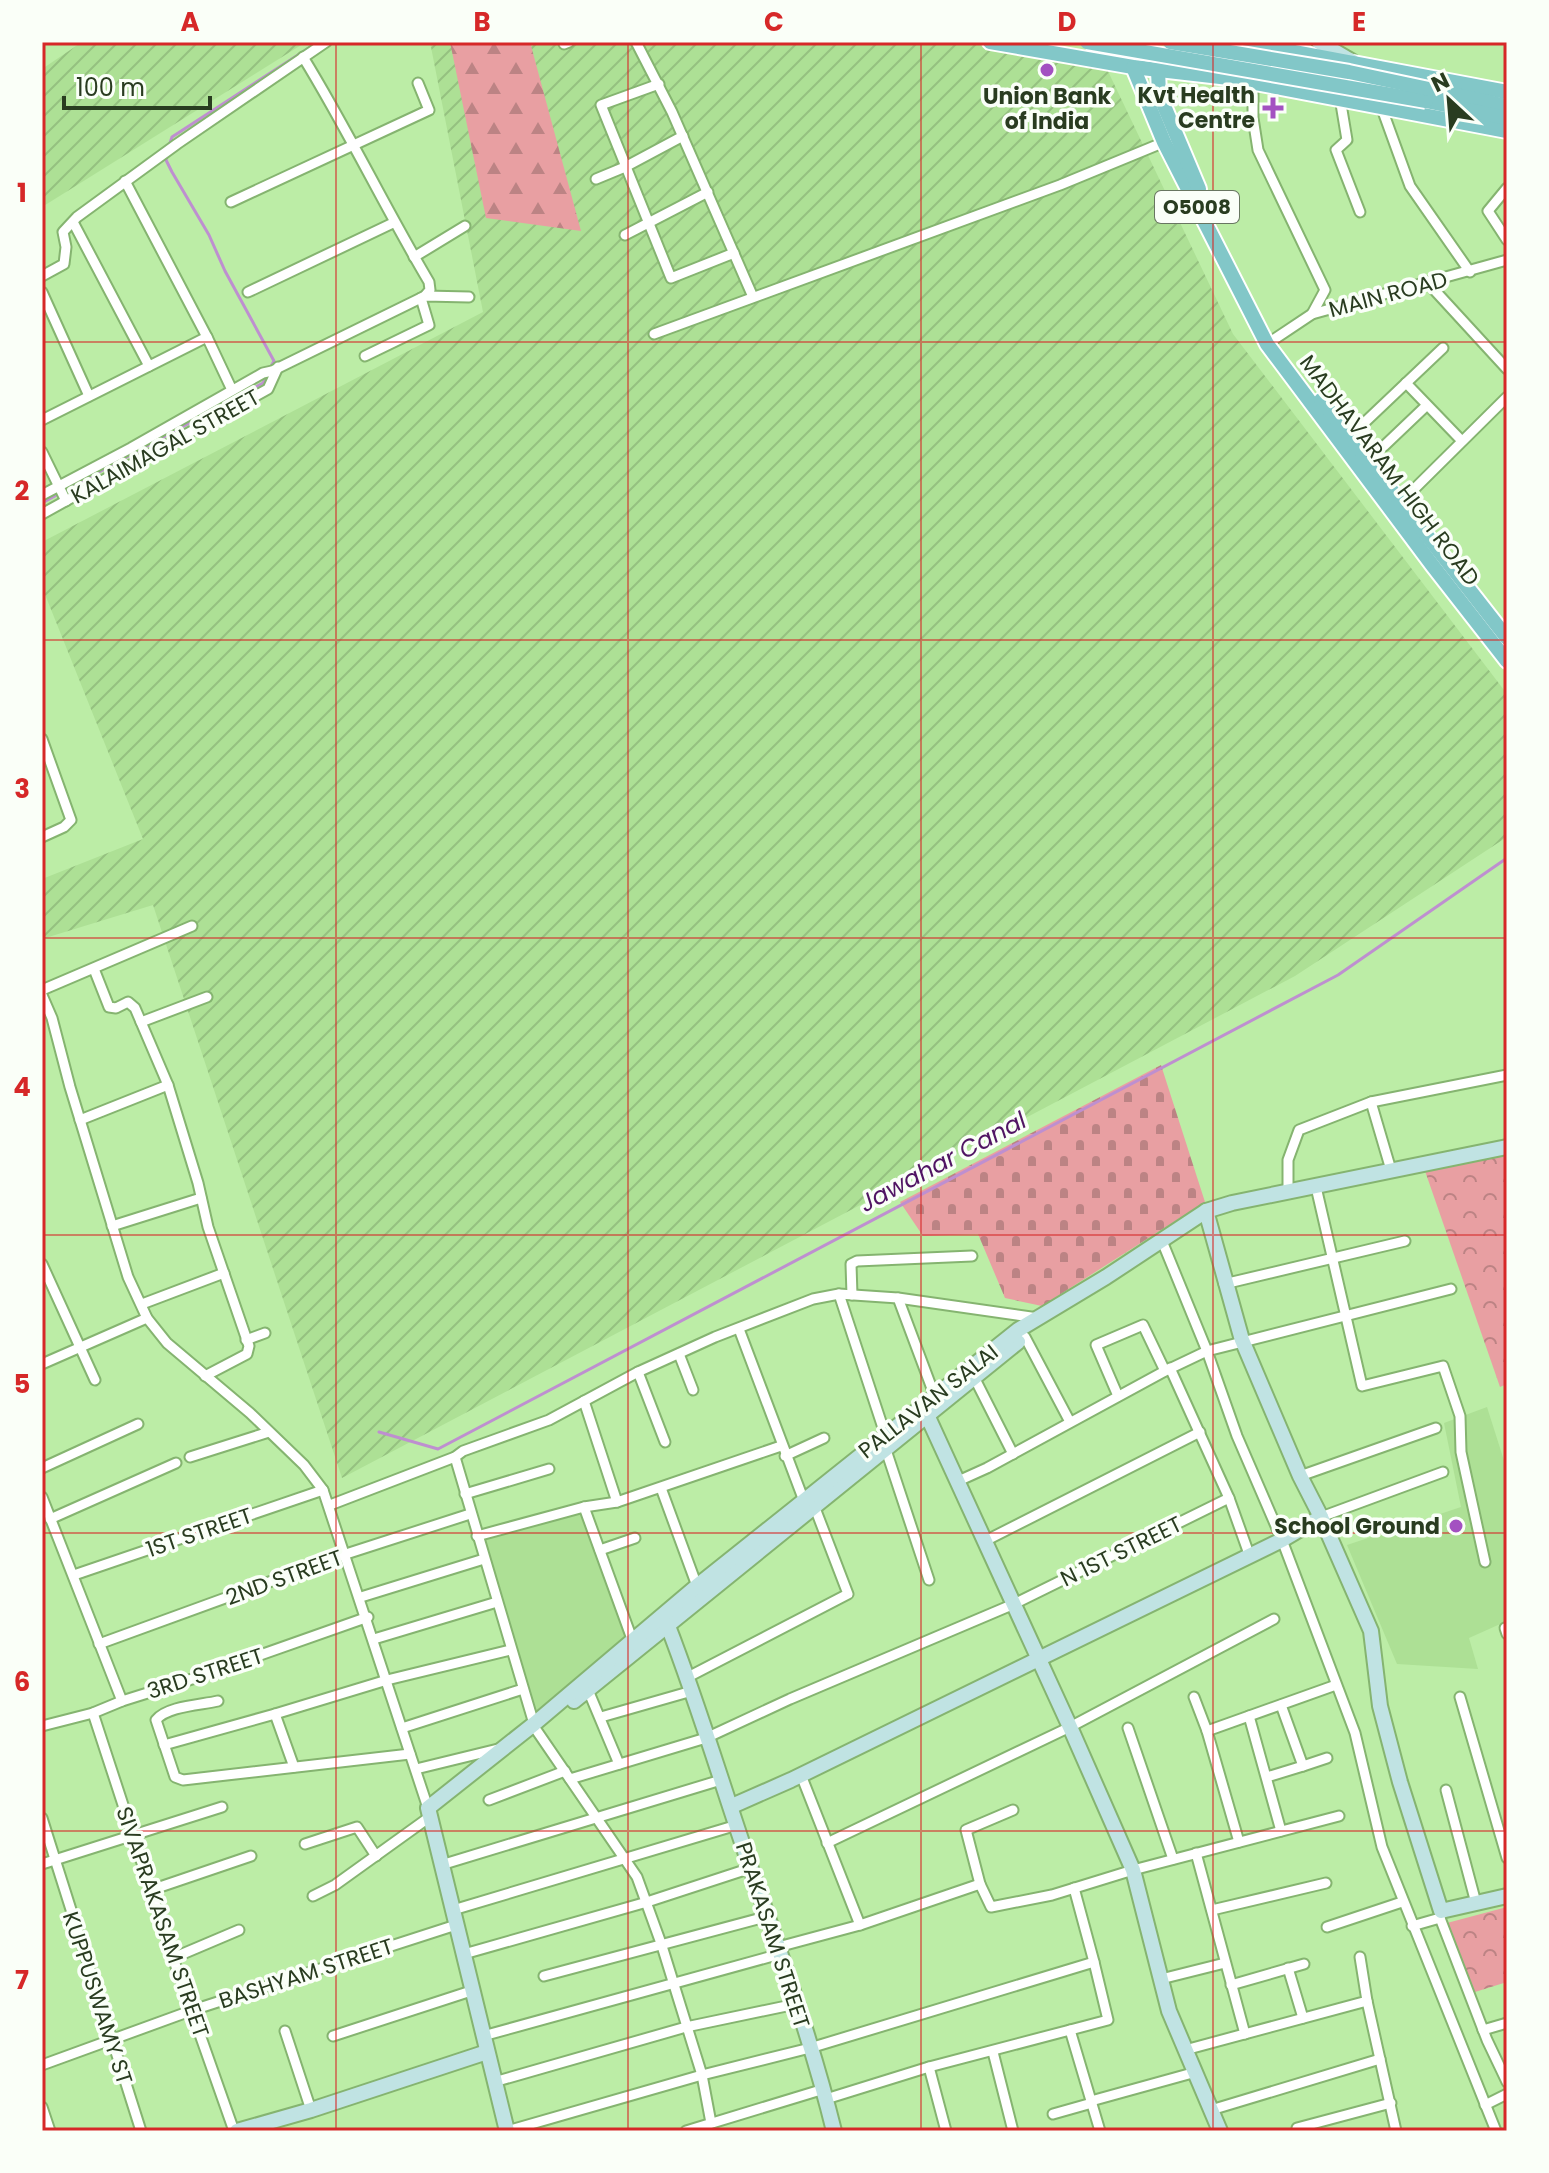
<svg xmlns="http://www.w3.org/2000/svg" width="1549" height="2173" viewBox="0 0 1549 2173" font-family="Poppins,sans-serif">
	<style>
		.built { fill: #ade095 }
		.industrial { fill: url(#industrial-furrows) }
		.forest { fill: url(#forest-firs) }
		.cemetery { fill: url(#cemetery-stones) }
		.park { fill: url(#park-crowns) }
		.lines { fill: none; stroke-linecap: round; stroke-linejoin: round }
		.stream { stroke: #be8fd0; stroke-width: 3 }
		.street-casing { stroke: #85b470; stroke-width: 13 }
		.secondary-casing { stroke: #85b470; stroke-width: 18 }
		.primary-casing { stroke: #fff; stroke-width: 18 }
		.street { stroke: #fff; stroke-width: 9 }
		.secondary { stroke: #c0e3e3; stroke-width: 14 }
		.primary { stroke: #82c7c8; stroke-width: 14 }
		.primary-bridge-casing { stroke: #fff; stroke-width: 18; stroke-linecap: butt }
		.primary-bridge { stroke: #82c7c8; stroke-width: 14 }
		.grid { fill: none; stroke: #d62828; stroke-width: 2; stroke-opacity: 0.55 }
		.poi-dot { fill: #a351c1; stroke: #fafff8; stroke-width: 3 }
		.labels { text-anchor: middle; stroke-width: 7; stroke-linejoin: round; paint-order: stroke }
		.shield { fill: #fafff8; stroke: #687661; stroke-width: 2 }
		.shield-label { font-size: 20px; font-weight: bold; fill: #293c20 }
		.poi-label { font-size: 22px; font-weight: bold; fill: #293c20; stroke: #fafff8; text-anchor: end }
		.street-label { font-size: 22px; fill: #293c20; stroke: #fafff8 }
		.water-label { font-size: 24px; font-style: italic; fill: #501563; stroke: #fafff8 }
		.neatline { fill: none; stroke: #d62828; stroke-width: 3 }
		.grid-label { font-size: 26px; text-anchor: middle; font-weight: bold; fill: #d62828 }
	</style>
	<defs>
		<pattern id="industrial-furrows" width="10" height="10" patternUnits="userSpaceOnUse" patternTransform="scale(2)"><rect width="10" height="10" fill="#ade095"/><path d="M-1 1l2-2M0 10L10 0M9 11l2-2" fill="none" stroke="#95c180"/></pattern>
		<pattern id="forest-firs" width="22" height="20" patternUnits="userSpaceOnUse" patternTransform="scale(2)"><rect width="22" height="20" fill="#e89fa2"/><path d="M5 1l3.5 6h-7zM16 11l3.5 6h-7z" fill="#bc8384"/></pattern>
		<pattern id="cemetery-stones" width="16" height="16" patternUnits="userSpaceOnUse" patternTransform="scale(2)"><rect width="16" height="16" fill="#e89fa2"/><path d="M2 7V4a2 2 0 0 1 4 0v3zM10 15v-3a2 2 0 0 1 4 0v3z" fill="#bc8384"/></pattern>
		<pattern id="park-crowns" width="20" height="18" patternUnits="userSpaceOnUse" patternTransform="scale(2)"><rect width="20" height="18" fill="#e89fa2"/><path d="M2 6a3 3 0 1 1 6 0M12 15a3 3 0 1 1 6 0" fill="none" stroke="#bc8384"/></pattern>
	</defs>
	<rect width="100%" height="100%" fill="#bceda6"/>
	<g class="built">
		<polygon points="1487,1407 1507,1470 1507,1621 1469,1638 1478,1669 1397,1664 1347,1545 1461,1507 1444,1423"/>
		<polygon points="584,1506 629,1637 536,1719 481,1537"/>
	</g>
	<g class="industrial">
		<polygon points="82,42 306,42 42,207 42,69"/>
		<polygon points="430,42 982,42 1106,67 1233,334 1507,694 1507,837 1295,976 342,1478 153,905 42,939 42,879 143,839 42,587 42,542 483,312"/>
	</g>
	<polygon class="forest" points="450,42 530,42 581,231 486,218"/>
	<polygon class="cemetery" points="1161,1065 1205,1202 1042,1306 1005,1298 978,1234 923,1236 900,1202"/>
	<g class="park">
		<polygon points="1507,1153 1507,1384 1500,1387 1425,1171"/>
		<polygon points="1507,1907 1507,1982 1475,1992 1447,1923"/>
	</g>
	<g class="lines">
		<g class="stream">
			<polyline points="169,146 172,137 318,42"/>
			<polyline points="168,154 166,160 172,172 209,235 225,271 274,361 269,370"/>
			<polyline points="42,503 263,383 266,377"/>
			<polyline points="379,1432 438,1449 1338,975 1507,858"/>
		</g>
		<defs>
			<g id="street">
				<polyline points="564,42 564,44 569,42"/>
				<polyline points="636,42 672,112 753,297"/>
				<path d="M303,57C348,130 385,208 429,282L430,290L425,296"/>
				<polyline points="1253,82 1253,118 1258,150 1325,290 1312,314"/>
				<polyline points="659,84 601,105 671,278 734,253"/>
				<polyline points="1340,98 1347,140 1336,150 1360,212"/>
				<polyline points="1381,106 1410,186 1470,272"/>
				<polyline points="596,179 625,167 683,136"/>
				<polyline points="125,181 207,337 232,390"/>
				<polyline points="1507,188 1488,211 1507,240"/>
				<polyline points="231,202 429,110 418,83"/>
				<polyline points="73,222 149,366"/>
				<polyline points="625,235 708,192"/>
				<polyline points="414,257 465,226"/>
				<polyline points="42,276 64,264 66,247 63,232 77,217 177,144 326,42"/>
				<polyline points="1428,283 1507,369"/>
				<polyline points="42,292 89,396"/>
				<polyline points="248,292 393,223"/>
				<polyline points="654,334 1060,185 1167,141"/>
				<polyline points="1267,344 1312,314 1507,260"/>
				<polyline points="365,356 429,325 421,298"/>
				<polyline points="1406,383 1461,440"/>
				<polyline points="42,420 207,337"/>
				<polyline points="1364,423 1443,348"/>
				<polyline points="1384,446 1426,406"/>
				<polyline points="42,452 66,501"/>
				<polyline points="42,495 131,448 263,373 272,371 425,296 469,297"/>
				<polyline points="1399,504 1507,397"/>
				<polyline points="42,514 268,389 278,367"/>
				<polyline points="42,739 71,820 64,827 42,837"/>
				<polyline points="94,969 109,1007 116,1008 128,1002 135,1008 168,1085 198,1183 208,1227 249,1346 247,1354 205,1376"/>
				<polyline points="42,990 192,926"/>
				<polyline points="42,995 52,1018 70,1087 128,1277 147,1318 167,1343 250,1413 304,1465 323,1490 428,1808"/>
				<polyline points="141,1022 207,997"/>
				<polyline points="1371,1102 1391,1170"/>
				<polyline points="80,1120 168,1085"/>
				<polyline points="1316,1187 1362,1386 1443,1366 1460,1416 1461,1452 1485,1562"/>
				<polyline points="1288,1192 1288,1160 1299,1130 1371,1102 1507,1075"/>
				<polyline points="112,1226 201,1198"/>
				<polyline points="1162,1241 1207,1351 1237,1436 1282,1540 1355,1733 1382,1847 1496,2131"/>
				<polyline points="42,1264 95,1380"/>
				<polyline points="1224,1284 1405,1241"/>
				<polyline points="839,1294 885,1434"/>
				<polyline points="852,1295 851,1264 857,1261 972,1256"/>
				<polyline points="898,1298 934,1394"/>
				<polyline points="142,1304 224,1273"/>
				<polyline points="739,1329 804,1501"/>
				<polyline points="1025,1337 1070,1422"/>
				<polyline points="246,1340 265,1333"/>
				<polyline points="679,1354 693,1390"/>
				<polyline points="42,1364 147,1318"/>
				<polyline points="1170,1368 1229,1498 1249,1554"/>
				<polyline points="638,1372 665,1442"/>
				<polyline points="974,1377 1013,1454"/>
				<polyline points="1118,1396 1096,1345 1143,1325 1165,1371"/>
				<polyline points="584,1401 617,1502"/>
				<polyline points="886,1450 929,1580"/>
				<polyline points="785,1456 824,1438"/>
				<polyline points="190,1457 269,1432"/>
				<polyline points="455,1457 534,1724"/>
				<polyline points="42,1468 138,1424"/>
				<polyline points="1300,1476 1436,1428"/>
				<polyline points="956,1482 987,1468 1165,1371 1207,1351 1451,1289"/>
				<polyline points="661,1488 697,1586"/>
				<polyline points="465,1494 549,1469"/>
				<polyline points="42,1497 122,1701"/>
				<polyline points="330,1505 455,1457 463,1451 549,1420 638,1372 715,1337 813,1299 839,1294 898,1298 1038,1318"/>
				<polyline points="584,1507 632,1639"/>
				<polyline points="1321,1517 1443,1472"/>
				<polyline points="50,1519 176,1463"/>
				<polyline points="477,1536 584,1507 617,1502 781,1446"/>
				<polyline points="985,1541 1200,1432"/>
				<polyline points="600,1550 635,1538"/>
				<polyline points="74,1575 323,1490"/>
				<polyline points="361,1597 484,1559"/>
				<polyline points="1505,1628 1507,1634"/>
				<polyline points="374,1639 497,1602"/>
				<polyline points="99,1644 346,1554 470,1514"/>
				<polyline points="688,1677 848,1594 815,1508"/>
				<polyline points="588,1690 619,1764"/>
				<polyline points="1194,1697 1207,1731 1239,1842"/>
				<polyline points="1460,1697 1507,1858"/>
				<path d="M218,1701C201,1705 167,1706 156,1720L175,1777L183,1780L410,1754"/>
				<polyline points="93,1713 173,1958 234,2131"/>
				<polyline points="1249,1716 1281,1831"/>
				<polyline points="601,1717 692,1691"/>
				<polyline points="42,1726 93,1713 122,1701 192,1679 368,1617"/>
				<polyline points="402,1728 523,1689"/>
				<polyline points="1128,1728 1173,1859"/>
				<polyline points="537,1731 637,1877 662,1946 702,2075 711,2123"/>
				<polyline points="1207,1731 1336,1685"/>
				<polyline points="164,1745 275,1714"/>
				<polyline points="1303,1766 1327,1758"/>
				<polyline points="294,1767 275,1714 387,1680 510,1650"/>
				<polyline points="416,1769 498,1749"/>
				<polyline points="801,1775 860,1925"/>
				<polyline points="1267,1777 1303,1766 1281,1705"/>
				<polyline points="570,1779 706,1738 790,1699 1014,1604 1229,1498"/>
				<polyline points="1446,1790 1476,1903"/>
				<polyline points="489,1800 565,1771"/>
				<polyline points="42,1818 141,2131"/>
				<polyline points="827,1843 1070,1727 1274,1619"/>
				<polyline points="305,1844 357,1827 376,1856"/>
				<polyline points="1196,1853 1245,2034"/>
				<polyline points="42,1864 222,1807"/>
				<polyline points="441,1865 721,1780"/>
				<polyline points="980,1884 966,1830 1013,1810"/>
				<polyline points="1074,1888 1094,1962"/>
				<polyline points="151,1890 251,1856"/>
				<polyline points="313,1896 335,1885 431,1816"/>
				<polyline points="453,1910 737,1825"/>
				<polyline points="1212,1910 1326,1883"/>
				<polyline points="1441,1911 1440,1918 1487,2040 1507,2082"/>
				<polyline points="1412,1926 1440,1918"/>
				<polyline points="1327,1927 1402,1902"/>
				<polyline points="778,1947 860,1925 980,1884 991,1907 1052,1895 1133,1870 1339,1816"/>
				<polyline points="464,1954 647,1902 751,1868"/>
				<polyline points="173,1958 239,1930"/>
				<polyline points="1288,1968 1303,2018"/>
				<polyline points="544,1976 769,1916"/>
				<polyline points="1161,1979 1225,1963"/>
				<polyline points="1231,1985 1304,1964"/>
				<polyline points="1367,2001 1396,2131"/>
				<polyline points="1483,2030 1507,2023"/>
				<polyline points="285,2031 311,2110"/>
				<polyline points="333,2036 471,1991"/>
				<polyline points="483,2036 780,1954"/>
				<polyline points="1185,2050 1367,2001 1360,1957"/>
				<polyline points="993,2052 1013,2131"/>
				<polyline points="42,2065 193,2010 456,1925"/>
				<polyline points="929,2067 946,2131"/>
				<polyline points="494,2082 686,2027 796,2004"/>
				<polyline points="826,2099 929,2067 1070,2030 1100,2131"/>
				<polyline points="1091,2101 1196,2072"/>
				<polyline points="1485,2105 1507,2094"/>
				<polyline points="42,2107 50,2131"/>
				<polyline points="1211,2110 1380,2059"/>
				<polyline points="1053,2114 1092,2103"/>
				<polyline points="1297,2128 1391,2103"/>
				<polyline points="507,2131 702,2075 810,2048 1094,1962 1108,2020 1070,2030"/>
				<polyline points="686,2131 824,2089"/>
			</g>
			<g id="secondary">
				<polyline points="1319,42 1353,62"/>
				<polyline points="1206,1211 1242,1340 1300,1476 1321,1517 1371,1631 1380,1706 1400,1782 1441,1911 1507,1896"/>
				<polyline points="927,1415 1070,1727 1133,1870 1169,2011 1220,2131"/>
				<path d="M668,1626C699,1706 723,1788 751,1869C781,1955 812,2042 834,2131"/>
				<polyline points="574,1701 1018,1342"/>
				<polyline points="732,1806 791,1780 1282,1540 1321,1517"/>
				<polyline points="237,2131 311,2110 487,2052"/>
				<polyline points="507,2131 428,1808 534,1724 697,1586 1018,1330 1106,1277 1206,1211 1232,1203 1507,1147"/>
			</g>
			<g id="primary">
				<polyline points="990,42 1133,67 1229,78 1507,131"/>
				<polyline points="1241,42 1507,92"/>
				<polyline points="1133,67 1164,142 1267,344 1433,566 1507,661"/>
				<polyline points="1158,70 1159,94 1199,189"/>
				<polyline points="1429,89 1507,106"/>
				<polyline points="1426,101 1507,118"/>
				<polyline points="1321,400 1507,638"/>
			</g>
		</defs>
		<use href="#street" class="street-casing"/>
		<use href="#secondary" class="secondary-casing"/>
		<use href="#primary" class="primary-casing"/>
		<use href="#street" class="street"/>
		<use href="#secondary" class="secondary"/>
		<use href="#primary" class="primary"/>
		<defs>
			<g id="primary-bridge">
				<polyline points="1087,42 1426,101"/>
				<polyline points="1170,42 1349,72 1429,89"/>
			</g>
		</defs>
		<use href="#primary-bridge" class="primary-bridge-casing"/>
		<use href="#primary-bridge" class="primary-bridge"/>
	</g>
	<path class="grid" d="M336,42V2131M628,42V2131M921,42V2131M1213,42V2131M42,342H1507M42,640H1507M42,938H1507M42,1235H1507M42,1533H1507M42,1831H1507"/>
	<g class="poi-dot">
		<circle cx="1047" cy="70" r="8"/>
		<path d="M1269 96h8v8h8v8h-8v8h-8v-8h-8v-8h8z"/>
		<circle cx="1456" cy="1526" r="8"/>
	</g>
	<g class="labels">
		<rect class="shield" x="1155" y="191" width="84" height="32" rx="6"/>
		<g class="shield-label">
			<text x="1197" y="214">O5008</text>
		</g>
		<g class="poi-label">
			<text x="1255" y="103">Kvt Health<tspan x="1255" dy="25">Centre</tspan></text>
			<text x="1047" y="104" text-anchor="middle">Union Bank<tspan x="1047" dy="25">of India</tspan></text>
			<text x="1440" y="1534">School Ground</text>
		</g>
		<g class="street-label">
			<text transform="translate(1388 294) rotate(-15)" y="8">MAIN ROAD</text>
			<text transform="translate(165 446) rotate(-29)" y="8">KALAIMAGAL STREET</text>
			<text transform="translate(1390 470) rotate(53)" y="8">MADHAVARAM HIGH ROAD</text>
			<text transform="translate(928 1401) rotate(-38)" y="8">PALLAVAN SALAI</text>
			<text transform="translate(199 1532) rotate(-19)" y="8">1ST STREET</text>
			<text transform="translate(1121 1551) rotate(-26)" y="8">N 1ST STREET</text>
			<text transform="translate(284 1577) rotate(-20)" y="8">2ND STREET</text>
			<text transform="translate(205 1673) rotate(-18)" y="8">3RD STREET</text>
			<text transform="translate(163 1922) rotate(71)" y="8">SIVAPRAKASAM STREET</text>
			<text transform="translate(773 1935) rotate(72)" y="8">PRAKASAM STREET</text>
			<text transform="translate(306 1973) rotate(-18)" y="8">BASHYAM STREET</text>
			<text transform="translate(98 1998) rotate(72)" y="8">KUPPUSWAMY ST</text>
		</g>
		<g class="water-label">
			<text transform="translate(943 1162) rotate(-28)" y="8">Jawahar Canal</text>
		</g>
	</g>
	<rect width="1549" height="2173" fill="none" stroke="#fafff8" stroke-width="88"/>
	<g transform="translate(1449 100) rotate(334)" stroke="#fafff8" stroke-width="6" paint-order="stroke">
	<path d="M0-6L14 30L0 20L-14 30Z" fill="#293c20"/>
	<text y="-12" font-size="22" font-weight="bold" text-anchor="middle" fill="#293c20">N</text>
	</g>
	<path d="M64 96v12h146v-12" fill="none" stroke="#293c20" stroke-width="4"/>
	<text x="76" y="96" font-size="24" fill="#293c20" stroke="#fafff8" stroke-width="6" paint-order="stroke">100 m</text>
	<rect x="44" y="44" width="1461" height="2085" class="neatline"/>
	<g class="grid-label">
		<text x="190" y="31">A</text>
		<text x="482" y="31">B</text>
		<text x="774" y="31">C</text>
		<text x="1067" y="31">D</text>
		<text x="1359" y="31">E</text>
		<text x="22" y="202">1</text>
		<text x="22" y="500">2</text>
		<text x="22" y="798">3</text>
		<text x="22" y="1096">4</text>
		<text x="22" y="1393">5</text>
		<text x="22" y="1691">6</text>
		<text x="22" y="1989">7</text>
	</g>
</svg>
